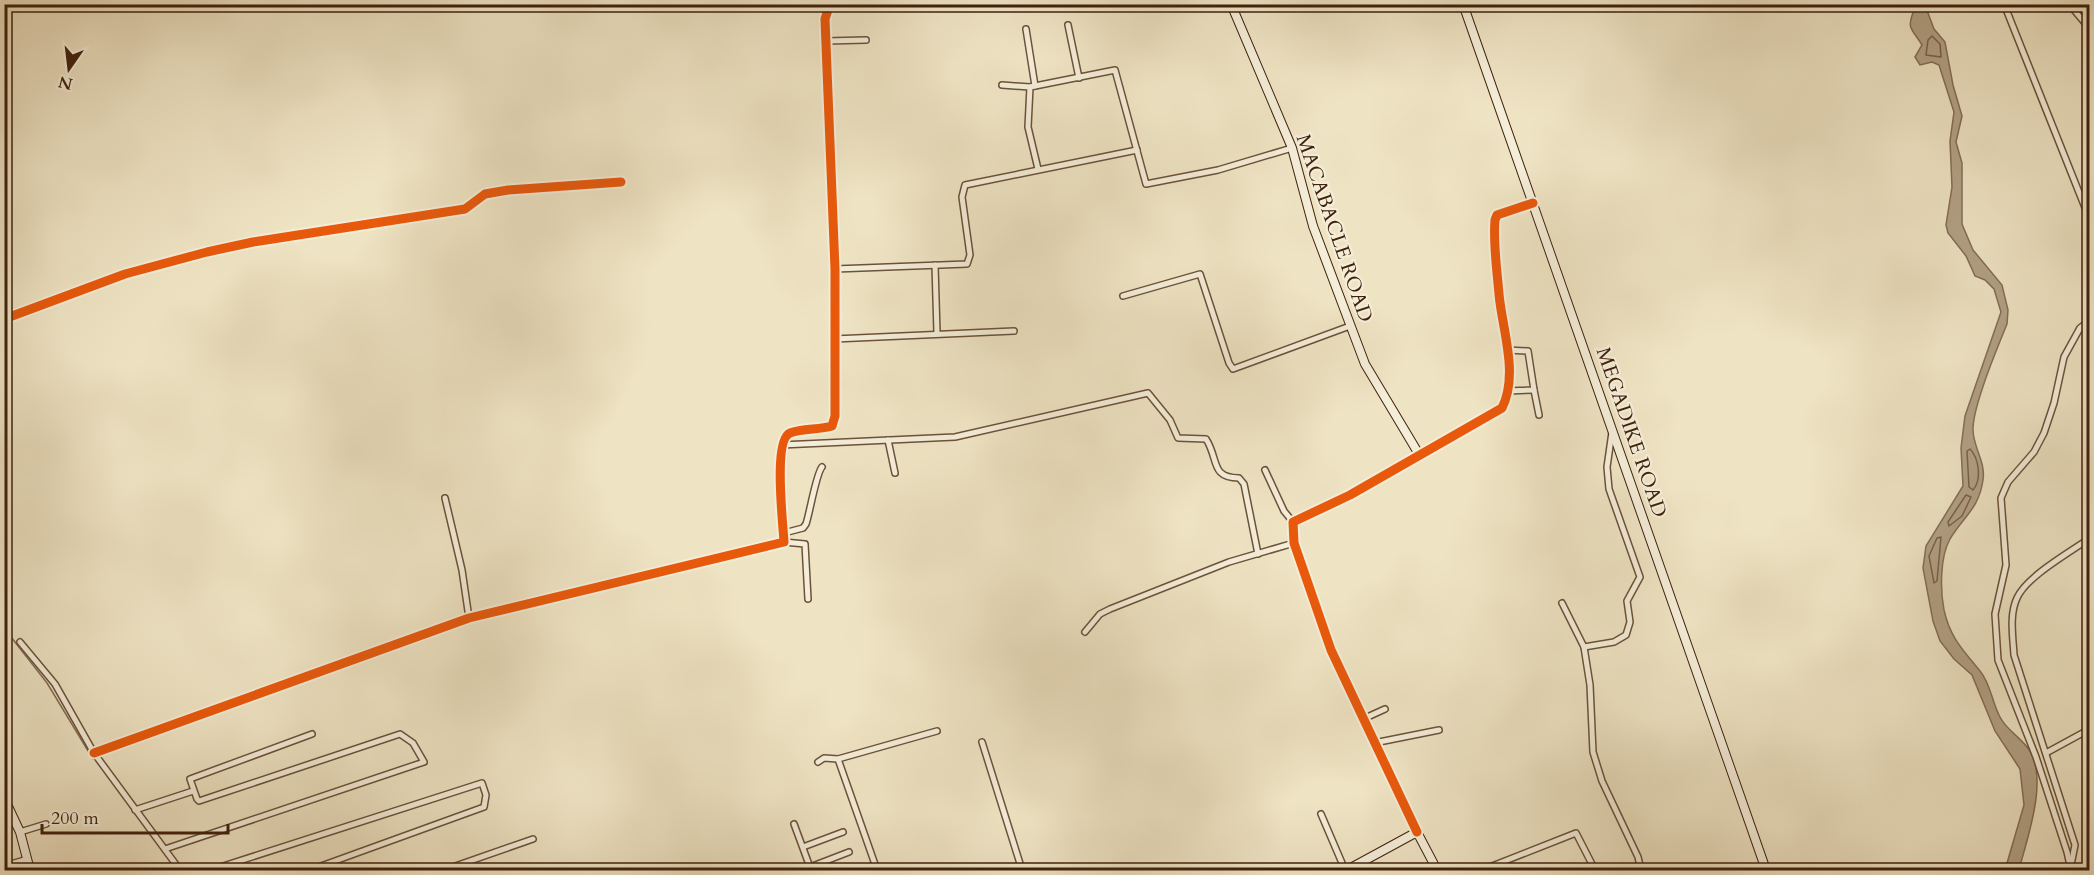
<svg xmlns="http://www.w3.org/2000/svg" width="2094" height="875" viewBox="0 0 2094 875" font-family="Cardo,serif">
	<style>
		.water { fill: #b2a185; stroke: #846e55; stroke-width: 1.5 }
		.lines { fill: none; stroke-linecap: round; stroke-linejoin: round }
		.shore { stroke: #78614a; stroke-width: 1.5 }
		.stream { stroke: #846e55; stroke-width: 1.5 }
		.street-casing { stroke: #6b523b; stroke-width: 8 }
		.secondary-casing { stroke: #3f210e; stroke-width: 10 }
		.street { stroke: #f4edd8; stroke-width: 5 }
		.secondary { stroke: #f4edd8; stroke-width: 8 }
		.cycleway-casing { stroke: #f4edd8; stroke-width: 13 }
		.cycleway { stroke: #e8590c; stroke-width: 9 }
		.labels { text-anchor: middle; stroke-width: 4.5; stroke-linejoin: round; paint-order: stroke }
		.street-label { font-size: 20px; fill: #3f210e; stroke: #f4edd8 }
	</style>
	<rect width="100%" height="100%" fill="#eee3c3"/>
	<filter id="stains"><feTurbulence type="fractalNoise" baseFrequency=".00333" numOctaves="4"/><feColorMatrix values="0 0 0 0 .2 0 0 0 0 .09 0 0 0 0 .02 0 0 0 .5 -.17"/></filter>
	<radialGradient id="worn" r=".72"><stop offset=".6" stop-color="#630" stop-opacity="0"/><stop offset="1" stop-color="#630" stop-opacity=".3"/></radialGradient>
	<path class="water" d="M1911,5H1925L1934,29L1945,42L1953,85L1962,116L1956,142L1962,163V224L1973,250L2002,285L2008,310L2007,324C1997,349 1974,403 1973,428C1972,446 1986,461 1983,480C1979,509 1963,517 1950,539C1940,557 1940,589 1944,610C1950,638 1964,651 1980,671C1991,684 1992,703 2000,717C2006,730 2022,738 2030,751C2048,782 2027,838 2019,870H2005L2024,805L2020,769L1995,731L1972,675L1954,659L1940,641L1933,621L1923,568L1926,546L1963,486L1961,448L1965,416L2001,312L1994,289L1985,280L1975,276L1966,256L1948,233L1946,225L1952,187L1950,141L1954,112L1939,65L1932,62L1920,65L1915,57L1922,45C1912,28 1906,30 1914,10Z"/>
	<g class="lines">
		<g class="shore">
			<polygon points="1932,36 1940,44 1941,57 1926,55 1928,40"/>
			<path d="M1970,449C1979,458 1982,480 1973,490L1969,487L1967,451Z"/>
			<polygon points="1966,495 1971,497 1962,516 1949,526 1948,522"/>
			<polygon points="1941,537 1937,581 1934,583 1929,556 1937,538"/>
		</g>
		<polyline class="stream" points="4,628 47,683 93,759"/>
		<defs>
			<g id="street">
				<polyline points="2004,4 2090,220"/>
				<polyline points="2069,4 2090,29"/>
				<polyline points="1068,25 1079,78"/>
				<polyline points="1026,29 1035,86"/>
				<polyline points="826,41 866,40"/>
				<polyline points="1002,85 1030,87 1115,70 1146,184 1218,170 1292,148"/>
				<polyline points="1030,87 1028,127 1038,169"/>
				<polyline points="935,265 937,333"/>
				<polyline points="835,269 967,264 970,255 962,197 965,185 1137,150"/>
				<polyline points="1123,296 1200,274 1229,363 1233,369 1350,326"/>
				<polyline points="4,319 125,274 207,252 253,242 465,209 485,194 508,190 621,182"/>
				<polyline points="834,339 1014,331"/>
				<polyline points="1534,390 1539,415"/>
				<polyline points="1507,391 1534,390 1528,351 1507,350"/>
				<polyline points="888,440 895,473"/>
				<path d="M781,445L955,437L1148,393L1170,420L1178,438L1206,439C1219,459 1210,478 1239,478L1244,484L1258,554"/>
				<polyline points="1265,470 1284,511 1293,522"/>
				<polyline points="445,498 462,570 469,618"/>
				<path d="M784,533L803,528L806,524C810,512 816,474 822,467"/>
				<polyline points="784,542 805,544 808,599"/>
				<polyline points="1562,603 1584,647 1590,685 1593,752 1602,781 1638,857 1641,870"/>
				<polyline points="1085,632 1100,614 1110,609 1229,562 1294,543"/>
				<polyline points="20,642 55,684 94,753 180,870"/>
				<polyline points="1584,647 1614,642 1626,635 1630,622 1627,601 1640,577 1609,489 1607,467 1612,432"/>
				<polyline points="1363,719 1385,709"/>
				<polyline points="982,742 1022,870"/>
				<polyline points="1374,743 1439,730"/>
				<path d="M94,753L469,618L784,542C783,523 773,440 790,433C803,428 819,430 832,426L835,416V269L825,19L830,4"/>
				<polyline points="2046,753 2090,729"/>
				<polyline points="838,759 877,870"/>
				<polyline points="818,762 824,758 838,759 937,731"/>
				<polyline points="135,810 193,791"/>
				<polyline points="1321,814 1345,870"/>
				<polyline points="794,824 811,870"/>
				<polyline points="20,832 46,824"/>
				<polyline points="803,847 843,832"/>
				<polyline points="165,849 424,762 413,743 400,734 199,801 197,799 190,779 312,734"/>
				<path d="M2071,865L2075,845L2014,655C2013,637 2009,615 2017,598C2027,576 2069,553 2090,538"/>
				<polyline points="4,866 28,859"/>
				<polyline points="810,867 849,852"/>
				<polyline points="211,870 482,783 486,795 484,807 310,870"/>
				<polyline points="444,870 533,839"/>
				<polyline points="1482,870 1576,833 1595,870"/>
				<polyline points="2071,870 2067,852 2036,757 1998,660 1995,614 2006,565 2001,498 2008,482 2034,452 2044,433 2054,403 2064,357 2080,328 2090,320"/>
			</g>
			<g id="secondary">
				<polyline points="1231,4 1292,148 1313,226 1365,364 1420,456"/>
				<polyline points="1463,4 1766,870"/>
				<polyline points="4,798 20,832 30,870"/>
				<path d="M1417,832L1331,650L1294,543L1293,522L1350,495L1502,408C1519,374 1502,329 1499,294C1497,270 1493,244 1495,220L1497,215L1533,203"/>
				<polyline points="1347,870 1417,832 1437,870"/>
			</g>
		</defs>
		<use href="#street" class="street-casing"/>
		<use href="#secondary" class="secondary-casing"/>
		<use href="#street" class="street"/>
		<use href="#secondary" class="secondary"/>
		<defs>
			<g id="cycleway">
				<polyline points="4,319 125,274 207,252 253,242 465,209 485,194 508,190 621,182"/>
				<path d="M94,753L469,618L784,542C783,523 773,440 790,433C803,428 819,430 832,426L835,416V269L825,19L830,4"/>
				<path d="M1417,832L1331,650L1294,543L1293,522L1350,495L1502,408C1519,374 1502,329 1499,294C1497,270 1493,244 1495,220L1497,215L1533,203"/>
			</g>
		</defs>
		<use href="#cycleway" class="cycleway-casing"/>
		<use href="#cycleway" class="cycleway"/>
	</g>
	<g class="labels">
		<g class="street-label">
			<text transform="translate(1335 228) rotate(71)" y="7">MACABACLE ROAD</text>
			<text transform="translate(1632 432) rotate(71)" y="7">MEGADIKE ROAD</text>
		</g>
	</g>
	<rect width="2094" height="875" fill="none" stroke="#eee3c3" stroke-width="24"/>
	<rect x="6" y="6" width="2082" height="863" fill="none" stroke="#3f210e" stroke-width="3"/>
	<rect x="12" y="12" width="2070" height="851" fill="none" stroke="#3f210e" stroke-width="1.5"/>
	<g transform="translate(69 69) rotate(194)" stroke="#f4edd8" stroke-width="4.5" paint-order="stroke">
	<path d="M0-4.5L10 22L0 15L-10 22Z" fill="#3f210e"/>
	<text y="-9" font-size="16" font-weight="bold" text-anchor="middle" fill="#3f210e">N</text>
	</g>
	<path d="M42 824v9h186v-9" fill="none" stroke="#3f210e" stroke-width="3"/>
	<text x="51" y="824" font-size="18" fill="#3f210e" stroke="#f4edd8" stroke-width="4.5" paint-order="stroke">200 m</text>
	<rect width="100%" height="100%" filter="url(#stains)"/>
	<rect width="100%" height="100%" fill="url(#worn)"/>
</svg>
